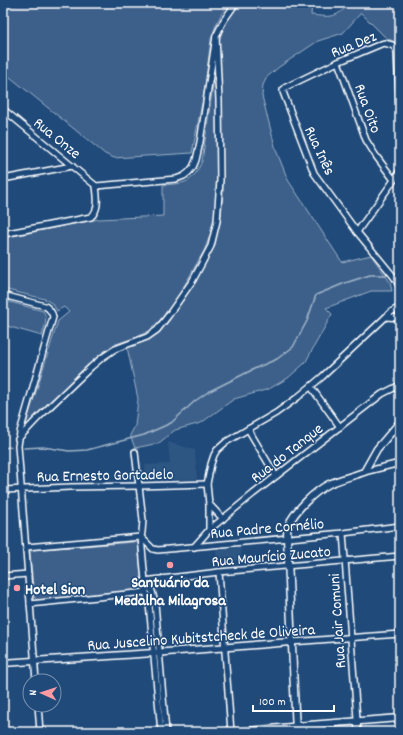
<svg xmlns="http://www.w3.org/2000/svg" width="403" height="735" viewBox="0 0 403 735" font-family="Dekko,sans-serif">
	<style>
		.built { fill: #2e5683 }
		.green { fill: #3c618b; stroke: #9eb0c5 }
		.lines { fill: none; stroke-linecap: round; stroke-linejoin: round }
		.stream { stroke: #a3b5c8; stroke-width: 1.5 }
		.minor-casing { stroke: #fff; stroke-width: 8 }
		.tertiary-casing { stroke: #fff; stroke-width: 9 }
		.minor { stroke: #1f4a7a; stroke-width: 5 }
		.tertiary { stroke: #1f4a7a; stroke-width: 6 }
		.poi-dot { fill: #ff9aa2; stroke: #1f4a7a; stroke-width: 1.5 }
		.labels { text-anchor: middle; stroke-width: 3; stroke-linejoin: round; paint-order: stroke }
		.street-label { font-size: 16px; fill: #fff; stroke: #1f4a7a }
		.poi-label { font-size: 16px; font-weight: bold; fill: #fff; stroke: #1f4a7a }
	</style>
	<rect width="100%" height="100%" fill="#1f4a7a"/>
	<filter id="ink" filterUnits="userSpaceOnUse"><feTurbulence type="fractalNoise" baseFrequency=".025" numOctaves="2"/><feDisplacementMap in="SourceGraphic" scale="8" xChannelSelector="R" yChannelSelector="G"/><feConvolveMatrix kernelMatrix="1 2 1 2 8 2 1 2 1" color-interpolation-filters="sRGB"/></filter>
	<g filter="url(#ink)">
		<g class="built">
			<polygon points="168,442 195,450 197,479 146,481 145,465 170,464"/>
			<polygon points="240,548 242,560 217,563 216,550"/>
		</g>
		<g class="green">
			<polygon points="24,3 230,3 222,13 216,25 211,39 204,93 192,153 114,158 105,154 5,73 3,60 3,8"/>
			<path d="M240,3H312L311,15C329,17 337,19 349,3H400V45L398,43L386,38L361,13L343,33L318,41L279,67L267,77L263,85L262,96L276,150L288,180L342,262L371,255L390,282L392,291H371L326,308L332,314L305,363L288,378L269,389L234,399L201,423L175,430L159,443L135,448L130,435L135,426L138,399L127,347L150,339L159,333L168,322L186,296L198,277L209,255L216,237L221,218L223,195L221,85L219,42L223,28L230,15Z"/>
			<path d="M216,65L218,105L217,190L215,212L211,233L204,251L180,293L162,318L149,331L137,337L113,345L94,359L25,427L58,321L69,312L64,307L57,311L53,304L45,299L3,289V238L99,219L163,216V185C186,183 192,184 202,161Z"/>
			<path d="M3,300L43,311C49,318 44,328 42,336L3,325Z"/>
			<polygon points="135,542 138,543 142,587 140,590 37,600 34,597 30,553 32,550"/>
		</g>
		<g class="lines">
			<g class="stream">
				<polyline points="394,275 400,274"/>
				<polyline points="3,448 11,447"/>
				<polyline points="24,448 43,447 69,451 87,450 144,435 171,423 195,401 208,392 256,368 277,359 293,347 307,321 316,295 345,283 370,275 390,275"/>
			</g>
			<defs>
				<g id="minor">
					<polyline points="338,62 366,140 376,156 394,180"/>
					<polyline points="3,109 96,186"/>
					<polyline points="400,118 397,52 395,48 392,45 384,43 381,44 338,62 286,87 283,90 283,92 314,173 357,232 394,277 400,287"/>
					<polyline points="3,179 72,166"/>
					<polyline points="96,186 176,179 184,176 189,172 193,167 196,160 200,142 216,36 224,20 236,3"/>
					<polyline points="357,232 394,180 400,170"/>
					<path d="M3,234L91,217C100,209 97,196 96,186"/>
					<path d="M3,295L45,306C50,309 52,312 53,317L20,432L18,446L36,681"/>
					<polyline points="386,317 400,318"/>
					<polyline points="400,355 400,367"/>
					<polyline points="311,387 340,427"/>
					<polyline points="248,429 276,476"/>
					<polyline points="18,439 39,417 91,367 103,357 115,349 147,337 157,330 168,316 193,280 211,246 217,221 220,180 219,100 216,36"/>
					<polyline points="135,452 143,520 142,532 141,537 146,592 149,604 161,732"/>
					<polyline points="364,472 400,463"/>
					<polyline points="3,490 71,487 139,486 207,484"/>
					<polyline points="209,504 223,519"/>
					<polyline points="209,530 209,504 207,484 211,464 214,455 217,450 226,442 276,413 298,397 322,377 391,312 400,307"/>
					<polyline points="343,533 358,732"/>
					<polyline points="141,537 153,549 158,550 343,533 400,526"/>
					<polyline points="26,547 141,537"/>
					<polyline points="194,547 209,530 253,494 382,394 400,385"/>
					<polyline points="219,572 231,732"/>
					<polyline points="3,576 28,574"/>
					<polyline points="144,581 219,572 400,556"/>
					<polyline points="144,581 152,591 155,603 166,732"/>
					<polyline points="30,604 146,592"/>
					<polyline points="291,642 400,634"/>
					<polyline points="38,705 40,732"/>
					<polyline points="234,732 296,726"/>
				</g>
				<g id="tertiary">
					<polyline points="3,663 154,653 291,642"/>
					<polyline points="296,726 400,718"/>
					<path d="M296,732L287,538C287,534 287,530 288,526C295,510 314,492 329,484C340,479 353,476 364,472L377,449L400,422"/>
				</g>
			</defs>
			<use href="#minor" class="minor-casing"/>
			<use href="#tertiary" class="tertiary-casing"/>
			<use href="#minor" class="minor"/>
			<use href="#tertiary" class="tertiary"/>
		</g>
	</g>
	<g class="poi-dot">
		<circle cx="170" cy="565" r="4"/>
		<circle cx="17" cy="588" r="4"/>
	</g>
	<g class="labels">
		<g class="street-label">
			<text transform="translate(353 43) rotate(-22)" y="6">Rua Dez</text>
			<text transform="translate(369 108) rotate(70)" y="6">Rua Oito</text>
			<text transform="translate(58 137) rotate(39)" y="6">Rua Onze</text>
			<text transform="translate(321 150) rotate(65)" y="6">Rua Inês</text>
			<text transform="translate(286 452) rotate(-38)" y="6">Rua do Tanque</text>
			<text transform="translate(105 474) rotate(-1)" y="6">Rua Ernesto Gortadelo</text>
			<text transform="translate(267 527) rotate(-5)" y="6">Rua Padre Cornélio</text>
			<text transform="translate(271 555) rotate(-5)" y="6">Rua Maurício Zucato</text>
			<text transform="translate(336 621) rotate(-94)" y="6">Rua Jair Comuni</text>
			<text transform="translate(201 636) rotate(-4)" y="6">Rua Juscelino Kubitstcheck de Oliveira</text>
		</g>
		<g class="poi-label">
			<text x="170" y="587">Santuário da<tspan x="170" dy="18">Medalha Milagrosa</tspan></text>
			<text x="25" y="594" text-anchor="start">Hotel Sion</text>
		</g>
	</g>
	<rect width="403" height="735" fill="none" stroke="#1f4a7a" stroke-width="16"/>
	<rect x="8" y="8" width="387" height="719" fill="none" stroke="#fff" stroke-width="1.5" filter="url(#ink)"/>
	<g transform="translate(42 693) rotate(273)"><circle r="19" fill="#1f4a7a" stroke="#7992af"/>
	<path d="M0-3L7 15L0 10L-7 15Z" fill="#ff9aa2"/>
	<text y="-6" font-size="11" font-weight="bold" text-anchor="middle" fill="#ffffff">N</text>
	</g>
	<path d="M253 705v6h81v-6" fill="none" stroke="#ffffff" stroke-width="2"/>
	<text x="259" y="705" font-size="12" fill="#ffffff" stroke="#1f4a7a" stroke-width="3" paint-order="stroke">100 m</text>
</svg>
